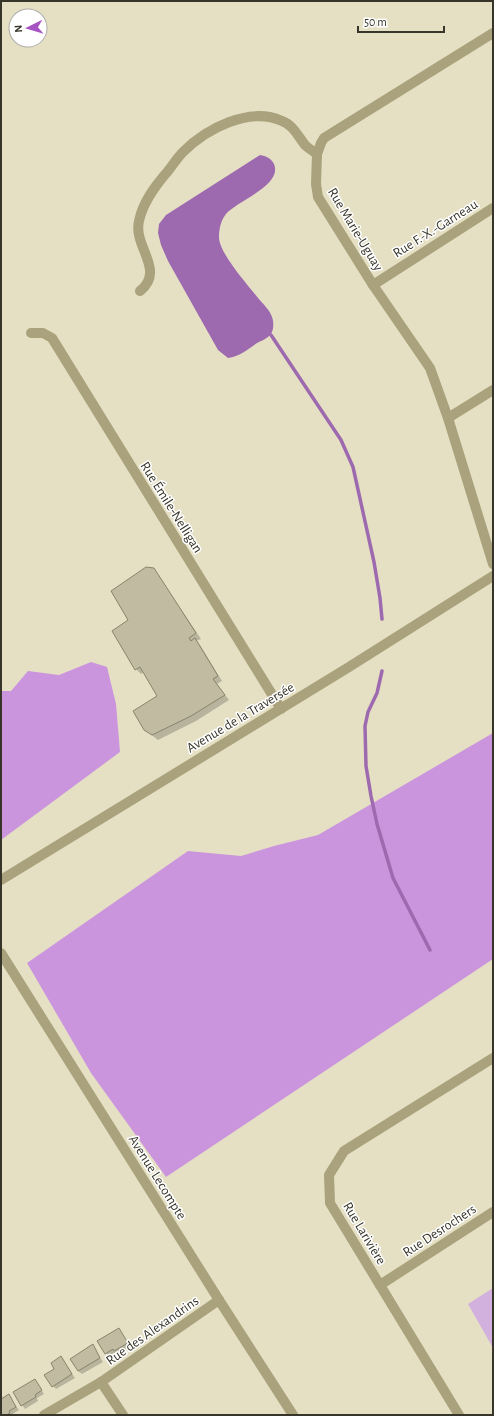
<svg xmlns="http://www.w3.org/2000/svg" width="494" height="1416" viewBox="0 0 494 1416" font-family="'Alegreya Sans',sans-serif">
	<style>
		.green { fill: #d3b1de }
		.forest { fill: #cb95de }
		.water { fill: #9e6aaf }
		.shadow { fill: #0003 }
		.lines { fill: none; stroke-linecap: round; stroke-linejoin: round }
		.stream { stroke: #9e6aaf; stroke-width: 3.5 }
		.building { fill: #c1bca1; stroke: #89846b }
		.minor { stroke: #a9a27c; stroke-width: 10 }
		.labels { text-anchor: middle; stroke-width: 3; stroke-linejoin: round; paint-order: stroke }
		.street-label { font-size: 14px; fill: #37352a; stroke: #fff }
	</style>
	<rect width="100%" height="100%" fill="#e5e0c4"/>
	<polygon class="green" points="493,1288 493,1348 468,1304"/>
	<g class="forest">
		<polygon points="91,662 107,667 116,704 120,752 1,840 1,691 11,691 28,671 59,675"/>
		<polygon points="493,733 493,959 166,1177 91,1073 27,963 188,851 241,856 274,846 318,835"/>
	</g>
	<path class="water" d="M260,155C266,156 271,158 274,164C283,185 237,201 226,214C221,220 219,229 219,237C219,253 247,284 258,298C263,304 270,310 272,317C274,322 274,331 270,335C268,338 261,341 257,343C247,350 240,356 228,358L218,350L168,261L161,245L158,233L159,224L166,215Z"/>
	<g class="shadow">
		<polygon points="153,569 158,575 201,639 196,641 200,645 222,681 217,684 229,700 196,721 158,740 145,730 158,697 144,672 141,674 136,669 130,621"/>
		<polygon points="119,1329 130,1347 118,1354 116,1352 109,1356 106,1353"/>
		<polygon points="92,1346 103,1362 82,1374 78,1371"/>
		<polygon points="61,1357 75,1378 56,1389 53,1386 56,1369"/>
		<polygon points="35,1380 44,1394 37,1398 38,1401 25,1409 14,1393"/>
		<polygon points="9,1396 19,1410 11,1415 1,1415 1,1400"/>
	</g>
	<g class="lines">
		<g class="stream">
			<polyline points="271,335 341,440 353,467 374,562 380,598 382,619"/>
			<polyline points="382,671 377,693 368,712 365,726 366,766 371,796 377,824 393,878 430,950"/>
		</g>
	</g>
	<g class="building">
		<polygon points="146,567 154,568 196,633 189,638 191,641 195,638 218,676 213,679 225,695 191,716 152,735 144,730 133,711 157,696 140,667 135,670 112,631 128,620 111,591"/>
		<polygon points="119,1328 128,1343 114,1351 113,1349 105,1354 97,1341"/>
		<polygon points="93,1344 100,1358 78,1371 70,1359"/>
		<polygon points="61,1356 72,1374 52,1387 44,1375 54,1369 51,1363"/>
		<polygon points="35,1379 42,1390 35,1395 36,1397 21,1406 13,1392"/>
		<polygon points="9,1394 16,1407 9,1411 10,1413 6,1415 1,1415 1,1399"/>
	</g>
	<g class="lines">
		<g class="minor">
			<polyline points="493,33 324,138 321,143 317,154 316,184 318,197 373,285 430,368 448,418 493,564"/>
			<polyline points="373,285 493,208"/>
			<path d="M140,291C166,270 133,247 139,221C143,202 155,186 168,171C173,165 177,158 183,152C206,129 249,106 282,121C293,125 298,136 305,145C308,148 313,151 317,154"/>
			<polyline points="31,333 43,333 52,338 281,709"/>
			<polyline points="448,418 493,390"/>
			<polyline points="1,880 349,667 493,576"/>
			<polyline points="1,953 219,1300 293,1415"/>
			<polyline points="380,1285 493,1212"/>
			<polyline points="101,1382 123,1415"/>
			<polyline points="44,1415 101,1382 219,1300"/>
			<polyline points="459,1415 330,1203 329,1175 344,1151 493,1058"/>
		</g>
	</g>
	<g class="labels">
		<g class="street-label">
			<text transform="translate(435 228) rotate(-32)" y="5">Rue F.-X.-Garneau</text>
			<text transform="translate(356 229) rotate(59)" y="5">Rue Marie-Uguay</text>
			<text transform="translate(172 507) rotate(58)" y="5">Rue Émile-Nelligan</text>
			<text transform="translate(240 717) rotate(-31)" y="5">Avenue de la Traversée</text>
			<text transform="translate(158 1177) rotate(58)" y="5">Avenue Lecompte</text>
			<text transform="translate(439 1230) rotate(-33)" y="5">Rue Desrochers</text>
			<text transform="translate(365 1233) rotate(59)" y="5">Rue Larivière</text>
			<text transform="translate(152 1330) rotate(-35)" y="5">Rue des Alexandrins</text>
		</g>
	</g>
	<rect width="494" height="1416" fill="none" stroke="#37352a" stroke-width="4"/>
	<g transform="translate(28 28) rotate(265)"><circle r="19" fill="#ffffff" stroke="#afaeaa"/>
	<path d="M0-3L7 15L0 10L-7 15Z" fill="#a753c2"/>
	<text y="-6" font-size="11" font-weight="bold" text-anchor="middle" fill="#37352a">N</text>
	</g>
	<path d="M358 26v6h86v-6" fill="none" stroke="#37352a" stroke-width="2"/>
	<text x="364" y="26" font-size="12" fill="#37352a" stroke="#ffffff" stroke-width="3" paint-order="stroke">50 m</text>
</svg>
